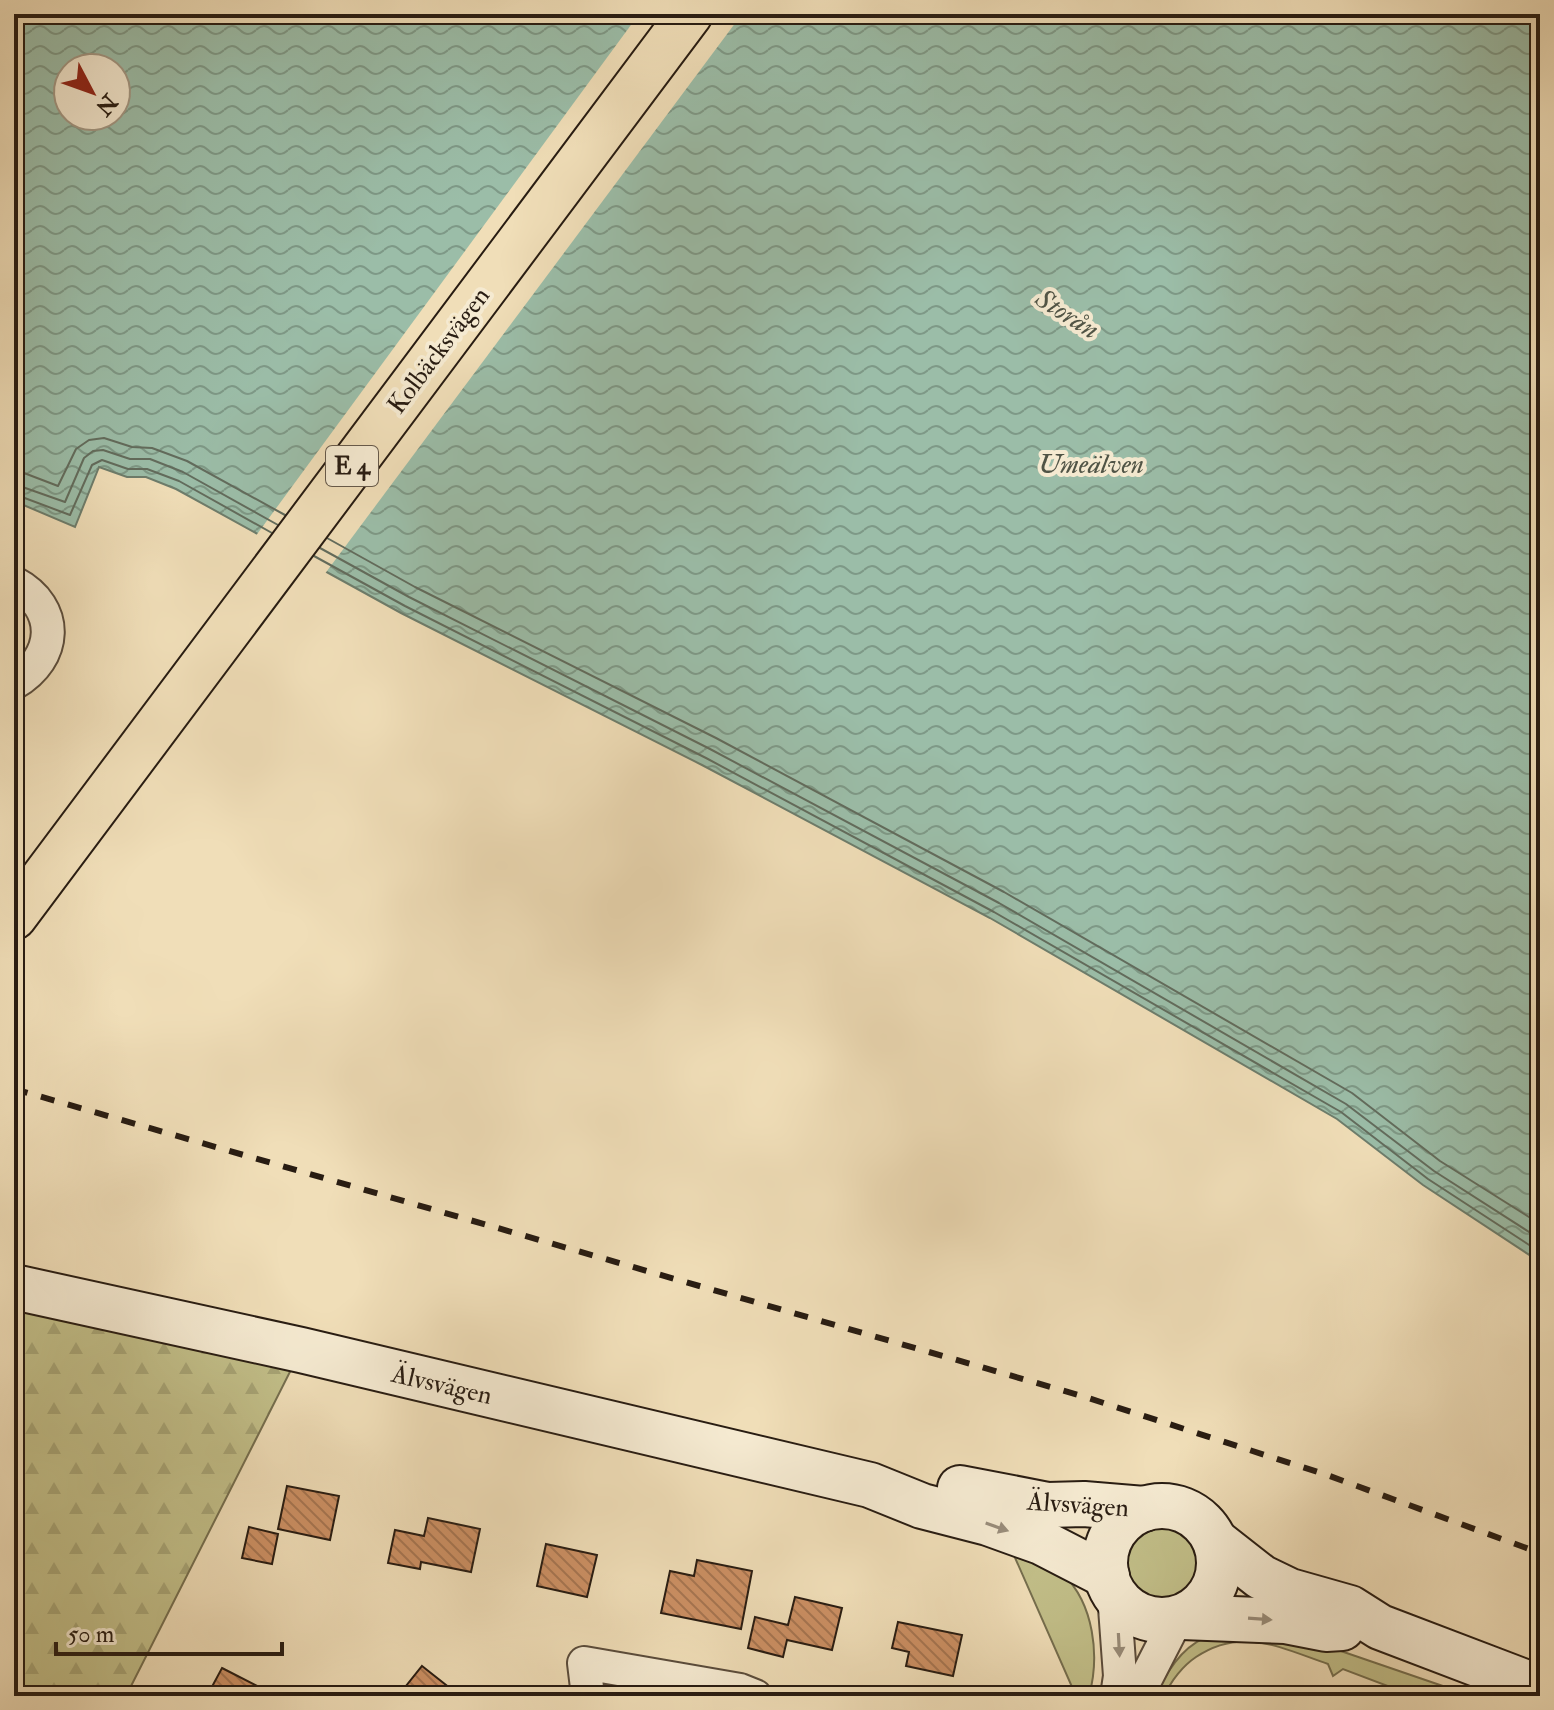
<svg xmlns="http://www.w3.org/2000/svg" width="1554" height="1710" viewBox="0 0 1554 1710" font-family="'IM FELL Double Pica',serif">
	<style>
		.green { fill: #c2bf89; stroke: #756e4e; stroke-width: 2 }
		.forest { fill: url(#forest-firs); stroke: #756e4e; stroke-width: 2 }
		.water { fill: url(#water-waves); stroke: #6d7d6c; stroke-width: 2; fill-rule: evenodd }
		.pier { fill: #f0deb8 }
		.lines { fill: none; stroke-linecap: round; stroke-linejoin: round }
		.shore { stroke: #626c5d; stroke-width: 2 }
		.building { fill: url(#building-back-hatch); stroke: #281c12; stroke-width: 2 }
		.street-casing { stroke: #5a4c3c; stroke-width: 36 }
		.secondary-casing { stroke: #281c12; stroke-width: 48 }
		.highway-casing { stroke: #281c12; stroke-width: 48 }
		.street { stroke: #f5ead1; stroke-width: 32 }
		.secondary { stroke: #f5ead1; stroke-width: 44 }
		.highway { stroke: #f0deb8; stroke-width: 44 }
		.rail { stroke: #281c12; stroke-width: 6; stroke-dasharray: 14 14; stroke-linecap: butt }
		.oneway { fill: #998d7b }
		.labels { text-anchor: middle; stroke-width: 8; stroke-linejoin: round; paint-order: stroke }
		.shield { fill: #f5ead1; stroke: #665a4b; stroke-width: 2 }
		.shield-label { font-size: 24px; font-weight: bold; fill: #281c12 }
		.street-label { font-size: 26px; fill: #281c12; stroke: #f5ead1 }
		.water-label { font-size: 28px; font-style: italic; fill: #505446; stroke: #f5ead1 }
	</style>
	<defs>
		<pattern id="forest-firs" width="22" height="20" patternUnits="userSpaceOnUse" patternTransform="scale(2)"><rect width="22" height="20" fill="#c2bf89"/><path d="M5 1l3.5 6h-7zM16 11l3.5 6h-7z" fill="#a7a475"/></pattern>
		<pattern id="water-waves" width="16" height="10" patternUnits="userSpaceOnUse" patternTransform="scale(2)"><rect width="16" height="10" fill="#9bbda8"/><path d="M0 5q4-4 8 0t8 0" fill="none" stroke="#7e9987"/></pattern>
		<pattern id="building-back-hatch" width="6" height="6" patternUnits="userSpaceOnUse" patternTransform="scale(2)"><rect width="6" height="6" fill="#cc9064"/><path d="M-1 5l2 2M0 0l6 6M5-1l2 2" fill="none" stroke="#a67551"/></pattern>
	</defs>
	<rect width="100%" height="100%" fill="#f0deb8"/>
	<filter id="stains"><feTurbulence type="fractalNoise" baseFrequency=".0025" numOctaves="4"/><feColorMatrix values="0 0 0 0 .2 0 0 0 0 .09 0 0 0 0 .02 0 0 0 .5 -.17"/></filter>
	<radialGradient id="worn" r=".72"><stop offset=".6" stop-color="#630" stop-opacity="0"/><stop offset="1" stop-color="#630" stop-opacity=".3"/></radialGradient>
	<g class="green">
		<path d="M1165,1506C1260,1528 1212,1638 1149,1617C1141,1614 1134,1613 1127,1607C1124,1603 1117,1598 1114,1594C1104,1577 1103,1545 1116,1530C1123,1521 1153,1511 1165,1506Z"/>
		<path d="M1009,1544C1024,1552 1052,1563 1063,1574C1094,1604 1100,1656 1089,1696H1076Z"/>
		<path d="M1243,1632L1335,1649L1472,1696H1414L1343,1669L1333,1676L1328,1664C1281,1648 1242,1626 1196,1657C1184,1665 1170,1681 1165,1696L1157,1693C1168,1669 1185,1643 1212,1635C1221,1632 1233,1633 1243,1632Z"/>
	</g>
	<polygon class="forest" points="14,1300 301,1350 126,1696 14,1696"/>
	<path class="water" d="M14,14H1540V1262L1423,1185L1337,1119L990,918L702,765L401,613L176,489L146,477H127L99,467L75,527L14,501ZM68,68H116V116H68Z"/>
	<polygon class="pier" points="639,14 742,14 324,575 255,537"/>
	<g class="lines">
		<g class="shore">
			<polyline points="14,472 24,473 58,486 76,449 89,440 104,438 132,447 152,448 187,461 285,515"/>
			<polyline points="14,484 65,502 84,458 93,451 103,450 130,459 150,459 183,472 278,525"/>
			<polyline points="14,494 70,515 92,465 102,460 128,469 147,469 179,481 272,533"/>
			<polyline points="327,538 415,587 716,738 1004,892 1352,1093 1440,1161 1540,1224"/>
			<polyline points="320,548 409,597 710,749 999,903 1346,1104 1434,1171 1540,1239"/>
			<polyline points="314,556 405,606 706,758 994,912 1341,1112 1428,1179 1540,1252"/>
		</g>
	</g>
	<g class="building">
		<polygon points="287,1486 339,1496 330,1540 278,1529"/>
		<polygon points="428,1518 480,1529 471,1572 421,1562 420,1569 388,1563 395,1530 424,1536"/>
		<polygon points="249,1527 278,1534 272,1564 242,1558"/>
		<polygon points="546,1544 597,1555 587,1597 537,1586"/>
		<polygon points="697,1560 752,1571 741,1629 661,1613 670,1571 694,1576"/>
		<polygon points="795,1597 842,1608 832,1650 787,1640 783,1657 748,1648 755,1617 788,1625"/>
		<polygon points="898,1622 962,1635 953,1676 906,1666 909,1652 892,1648"/>
		<polygon points="422,1666 460,1696 398,1696"/>
		<polygon points="222,1668 277,1696 207,1696"/>
	</g>
	<g class="lines">
		<defs>
			<g id="street">
				<path d="M14,583C61,608 57,658 14,683"/>
				<polyline points="1114,1594 1120,1676 1117,1696"/>
				<polyline points="588,1696 584,1663 740,1690 755,1696"/>
				<polyline points="1137,1696 1177,1618"/>
			</g>
			<g id="secondary">
				<polyline points="14,1287 301,1350 870,1485 922,1506 988,1523 1041,1542 1107,1576"/>
				<polyline points="960,1488 1048,1505 1084,1504 1144,1509"/>
				<circle cx="1162" cy="1563" r="57"/>
				<polyline points="1215,1541 1261,1577 1290,1591 1350,1608 1380,1627 1540,1688"/>
				<polyline points="1182,1617 1285,1621 1326,1629 1342,1628"/>
			</g>
			<polyline id="highway" points="14,917 690,14"/>
		</defs>
		<use href="#street" class="street-casing"/>
		<use href="#secondary" class="secondary-casing"/>
		<use href="#highway" class="highway-casing"/>
		<use href="#street" class="street"/>
		<use href="#secondary" class="secondary"/>
		<use href="#highway" class="highway"/>
		<polyline class="rail" points="14,1089 1082,1396 1327,1475 1540,1553"/>
	</g>
	<defs><path id="oneway-solid" d="M-6-.8H1V-3.2L6.5 0L1 3.2V.8H-6Z" transform="scale(2)"/></defs>
	<g class="oneway">
		<use href="#oneway-solid" transform="translate(997 1527) rotate(19)"/>
		<use href="#oneway-solid" transform="translate(1260 1619) rotate(4)"/>
		<use href="#oneway-solid" transform="translate(1119 1645) rotate(87)"/>
	</g>
	<g class="labels">
		<rect class="shield" x="326" y="446" width="52" height="40" rx="6"/>
		<g class="shield-label">
			<text x="352" y="474">E 4</text>
		</g>
		<g class="street-label">
			<text transform="translate(438 350) rotate(-53)" y="9">Kolbäcksvägen</text>
			<text transform="translate(442 1384) rotate(13)" y="9">Älvsvägen</text>
			<text transform="translate(1078 1504) rotate(4)" y="9">Älvsvägen</text>
		</g>
		<g class="water-label">
			<text transform="translate(1068 313) rotate(32)" y="10">Storån</text>
			<text x="1091" y="473">Umeälven</text>
		</g>
	</g>
	<rect width="1554" height="1710" fill="none" stroke="#f0deb8" stroke-width="48"/>
	<rect x="16" y="16" width="1522" height="1678" fill="none" stroke="#281c12" stroke-width="4"/>
	<rect x="24" y="24" width="1506" height="1662" fill="none" stroke="#281c12" stroke-width="2"/>
	<g transform="translate(92 92) rotate(131)"><circle r="38" fill="#f5ead1" stroke="#a39885" stroke-width="2"/>
	<path d="M0-6L14 30L0 20L-14 30Z" fill="#8f2418"/>
	<text y="-12" font-size="22" font-weight="bold" text-anchor="middle" fill="#281c12">N</text>
	</g>
	<path d="M56 1642v12h226v-12" fill="none" stroke="#281c12" stroke-width="4"/>
	<text x="68" y="1642" font-size="24" fill="#281c12" stroke="#f5ead1" stroke-width="6" paint-order="stroke">50 m</text>
	<rect width="100%" height="100%" filter="url(#stains)"/>
	<rect width="100%" height="100%" fill="url(#worn)"/>
</svg>
